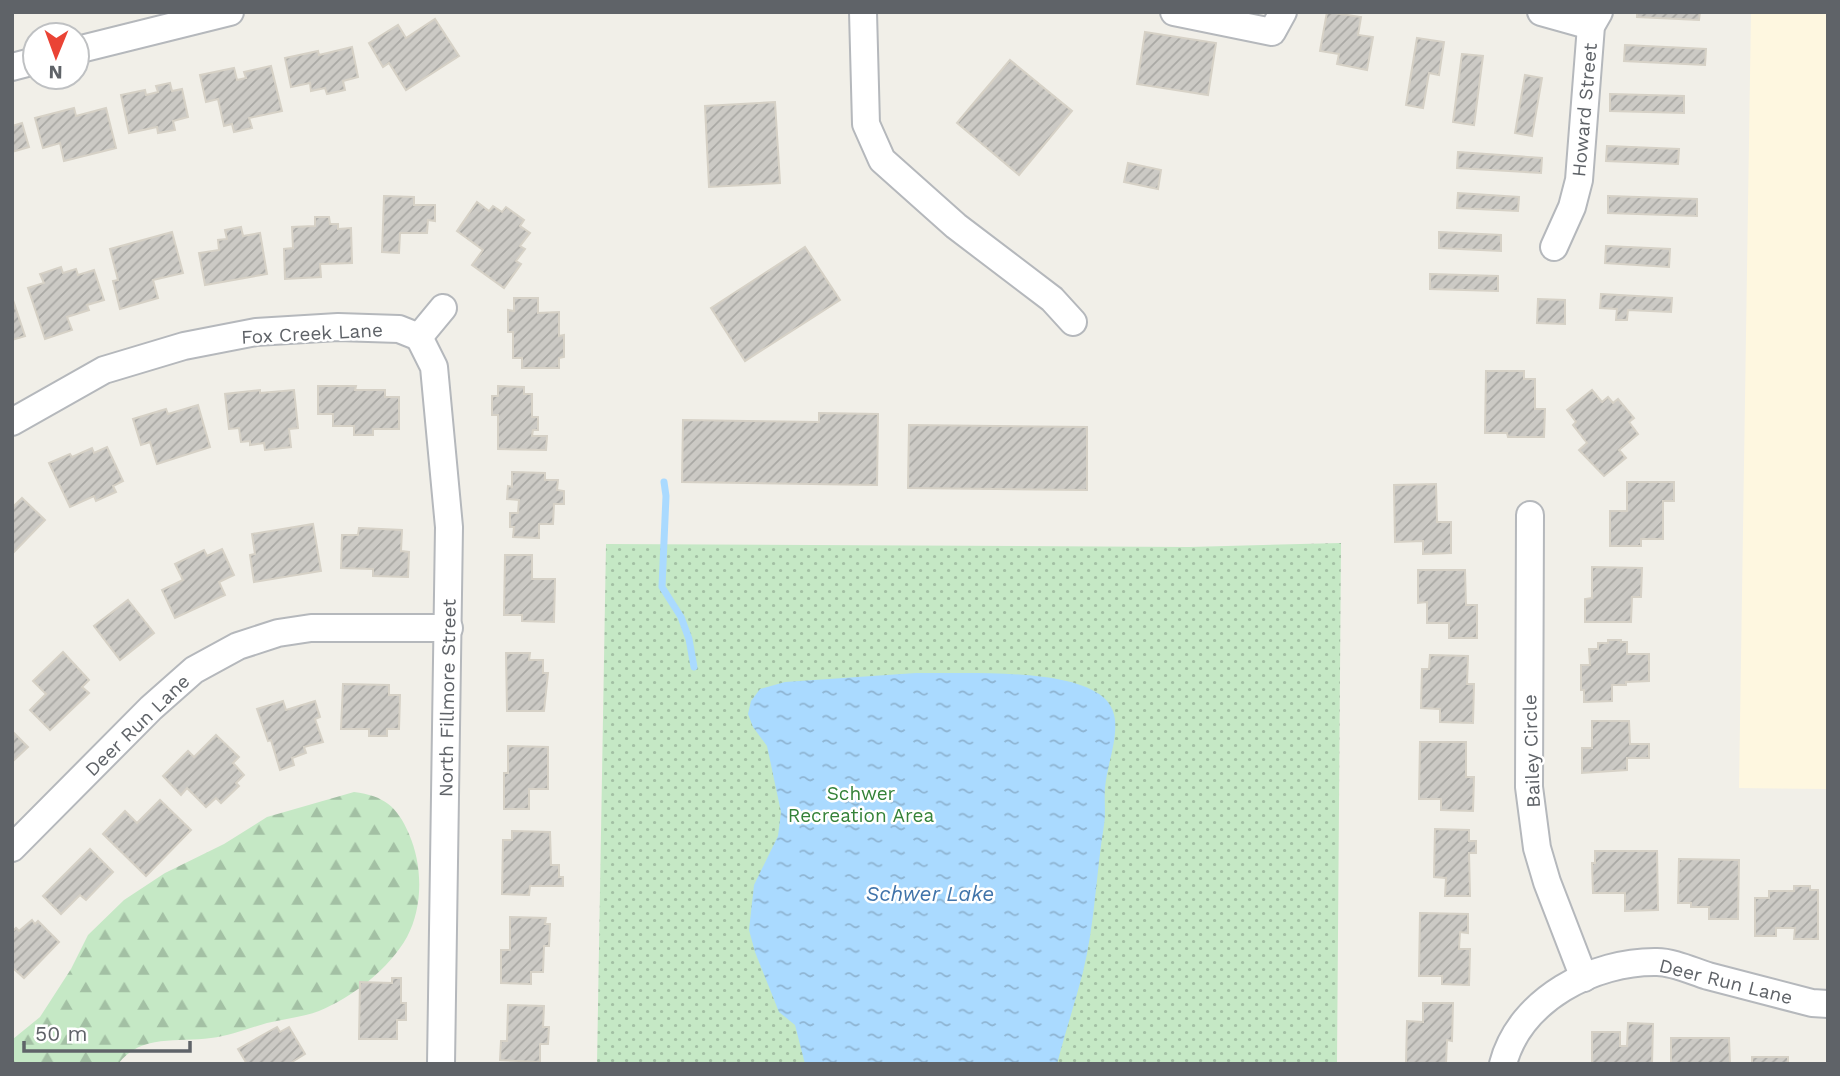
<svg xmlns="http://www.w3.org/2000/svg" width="1840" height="1076" viewBox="0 0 1840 1076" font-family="'Work Sans',sans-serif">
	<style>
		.commercial { fill: #fef7e0 }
		.forest { fill: url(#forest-firs) }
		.park { fill: url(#park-dots) }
		.water { fill: url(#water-ripples) }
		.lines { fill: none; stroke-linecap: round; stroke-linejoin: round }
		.stream { stroke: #aadaff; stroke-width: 7 }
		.building { fill: url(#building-hatch); stroke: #d6d1c6; stroke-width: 2 }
		.minor-casing { stroke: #b5b8bc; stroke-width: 30 }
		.minor { stroke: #fff; stroke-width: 26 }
		.labels { text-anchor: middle; stroke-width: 5; stroke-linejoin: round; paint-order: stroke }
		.street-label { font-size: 19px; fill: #5f6368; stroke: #fff }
		.park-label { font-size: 19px; fill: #348238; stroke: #fff }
		.water-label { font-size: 21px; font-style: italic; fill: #4174aa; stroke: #fff }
	</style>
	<defs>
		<pattern id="forest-firs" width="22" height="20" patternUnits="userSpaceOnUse" patternTransform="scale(1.75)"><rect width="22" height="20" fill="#c5e8c5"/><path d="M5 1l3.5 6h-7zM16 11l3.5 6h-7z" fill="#a3c0a4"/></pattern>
		<pattern id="park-dots" width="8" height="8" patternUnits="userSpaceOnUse" patternTransform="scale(1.75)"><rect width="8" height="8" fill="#c5e8c5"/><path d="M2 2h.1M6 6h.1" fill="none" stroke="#a3c0a4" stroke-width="1.8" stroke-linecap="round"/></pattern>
		<pattern id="water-ripples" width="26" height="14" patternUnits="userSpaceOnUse" patternTransform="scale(1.75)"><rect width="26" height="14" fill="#aadaff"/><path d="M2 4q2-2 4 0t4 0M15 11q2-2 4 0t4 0" fill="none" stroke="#8eb4d2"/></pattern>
		<pattern id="building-hatch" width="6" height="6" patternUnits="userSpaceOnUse" patternTransform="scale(1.75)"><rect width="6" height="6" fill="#cccac5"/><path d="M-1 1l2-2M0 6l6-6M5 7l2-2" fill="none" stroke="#a9a8a4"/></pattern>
	</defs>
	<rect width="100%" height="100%" fill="#f1efe8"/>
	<polygon class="commercial" points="1751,12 1828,12 1828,789 1739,788"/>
	<path class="forest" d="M354,792C384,796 397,806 409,834C423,866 423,907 407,937C389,969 353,997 319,1011C303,1017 284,1019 267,1023C249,1028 230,1036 211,1038C177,1043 142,1033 118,1064H12L13,1039L40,1017L71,969L88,935L124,900L165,873L224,844L267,817Z"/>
	<polygon class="park" points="1341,543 1337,1064 597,1064 606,544 1189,547"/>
	<path class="water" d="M916,673C962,674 1068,667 1103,697C1110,703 1114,711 1115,720C1117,743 1107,765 1105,788C1104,800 1106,813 1104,825C1096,873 1095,924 1083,972C1075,1003 1065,1033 1057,1064H805L795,1025L779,1012L755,952L749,930L754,885L778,836L781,812L767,746L753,727L748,714L751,701L760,689L785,682Z"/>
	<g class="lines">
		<polyline class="stream" points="664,482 666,496 662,587 681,617 689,639 694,667"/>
	</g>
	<g class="building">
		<polygon points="1327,12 1361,17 1358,35 1373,37 1367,70 1337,64 1339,54 1320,51"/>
		<polygon points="1637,12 1700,12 1699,20 1637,17"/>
		<polygon points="435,19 459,56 406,90 389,63 383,67 369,43 398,25 406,38"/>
		<polygon points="1145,32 1216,43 1208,95 1137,84"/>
		<polygon points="1417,38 1444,42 1439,75 1429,73 1423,108 1406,105"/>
		<polygon points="1625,45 1706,49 1705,65 1624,61"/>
		<polygon points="352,47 358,77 343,81 345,90 327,94 325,88 311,91 310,83 291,87 285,58 318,51 319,55"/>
		<polygon points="1462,54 1483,56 1474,125 1453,122"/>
		<polygon points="1010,60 1072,111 1019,175 957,123"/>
		<polygon points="271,66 282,111 249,118 252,128 234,132 232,124 224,126 218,99 206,102 200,75 234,68 237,80 246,78 244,72"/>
		<polygon points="1525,75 1542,78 1532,136 1515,133"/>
		<polygon points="170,83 172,91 182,89 188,117 173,121 175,130 158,133 157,127 129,133 121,95 145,90 146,95 158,92 156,86"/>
		<polygon points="1610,94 1684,96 1684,113 1610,111"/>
		<polygon points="775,102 780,183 709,187 705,106"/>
		<polygon points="74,108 76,116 106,108 116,148 64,161 60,143 43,148 35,118"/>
		<polygon points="22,123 29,147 12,152 12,126"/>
		<polygon points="1607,146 1679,149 1678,164 1606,161"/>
		<polygon points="1458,152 1542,158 1541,173 1457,168"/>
		<polygon points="1128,163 1161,170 1158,189 1124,182"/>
		<polygon points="1458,193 1519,197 1518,211 1457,208"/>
		<polygon points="384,196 414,197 414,205 435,205 435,221 428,220 427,233 400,233 399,253 382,252"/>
		<polygon points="1608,196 1697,199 1697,216 1608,213"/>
		<polygon points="477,202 489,211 493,206 502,212 506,207 524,220 520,226 530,233 520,246 525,249 516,261 521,264 504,288 472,265 483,250 457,231"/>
		<polygon points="315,217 329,217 330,224 338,224 338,229 351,228 352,263 320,264 321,277 285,279 284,249 293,248 292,227 315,226"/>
		<polygon points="241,227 243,236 260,233 267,274 205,285 199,253 219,250 218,240 227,239 225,230"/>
		<polygon points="172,232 183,273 153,280 158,298 120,309 113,281 118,280 110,249"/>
		<polygon points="1439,232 1501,235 1501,251 1439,248"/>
		<polygon points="1606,246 1670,249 1669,267 1605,263"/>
		<polygon points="805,247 840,300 745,361 711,308"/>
		<polygon points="61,267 63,273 76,269 78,275 94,270 104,300 87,305 89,310 67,317 72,330 45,339 28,288 44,283 40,274"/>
		<polygon points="1430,274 1498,276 1498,291 1430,289"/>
		<polygon points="1601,294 1672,298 1671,312 1628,310 1627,320 1616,320 1617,309 1600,308"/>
		<polygon points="12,297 25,336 12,340"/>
		<polygon points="514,298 538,298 538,313 559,312 559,336 564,335 564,357 559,358 559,368 522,368 522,358 513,358 513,332 508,332 508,310 514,311"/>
		<polygon points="1538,299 1565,300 1565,324 1537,323"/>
		<polygon points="1486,371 1524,371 1524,379 1535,379 1535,409 1545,409 1544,437 1508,437 1507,433 1485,433"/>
		<polygon points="318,386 356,386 355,390 385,390 385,397 399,397 399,429 373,429 373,435 354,435 354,426 333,426 333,414 318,414"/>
		<polygon points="498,386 524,387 524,394 532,394 532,417 538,417 538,430 533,430 532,436 547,436 546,450 498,449 498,415 492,415 492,396 498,396"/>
		<polygon points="260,390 260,393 294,390 298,428 289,429 291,447 265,450 264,443 250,445 250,441 241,442 239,428 229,429 225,394"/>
		<polygon points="1592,390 1602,402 1608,397 1613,403 1618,399 1634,418 1629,422 1638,434 1619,450 1626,458 1604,476 1579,450 1587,443 1573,425 1576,422 1567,410"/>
		<polygon points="198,405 210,447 157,464 150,442 141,445 133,419 166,409 168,414"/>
		<polygon points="819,413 878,414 877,485 682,482 683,420 819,422"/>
		<polygon points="909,425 1087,427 1087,490 908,488"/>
		<polygon points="107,447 123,481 113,486 116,492 96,501 94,496 70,507 49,463 70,454 72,457 92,448 94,453"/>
		<polygon points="512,472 545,473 545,480 558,480 557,490 564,491 564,504 554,504 553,524 539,524 539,538 513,537 514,527 510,527 510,513 518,513 519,500 507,499 508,486 512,487"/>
		<polygon points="1627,482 1674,482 1674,501 1663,501 1663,539 1641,539 1641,546 1610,546 1610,511 1627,511"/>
		<polygon points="1436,484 1437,522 1451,522 1451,553 1423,554 1423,541 1395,542 1394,485"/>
		<polygon points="22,498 45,520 12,554 12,508"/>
		<polygon points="313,524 321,571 254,582 250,555 255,554 252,534"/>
		<polygon points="359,528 402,530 401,551 409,552 408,577 373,576 373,569 341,568 342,535 358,535"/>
		<polygon points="222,549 234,575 219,582 225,595 175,618 162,590 183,580 175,564 204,550 207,556"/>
		<polygon points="505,555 532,555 532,579 555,579 554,622 522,621 522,615 504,615"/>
		<polygon points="1592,567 1642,568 1641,597 1632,597 1631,622 1585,622 1585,599 1592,598"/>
		<polygon points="1418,570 1465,570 1466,605 1477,605 1477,638 1449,638 1449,623 1427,623 1427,602 1418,603"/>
		<polygon points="128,600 154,633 120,660 94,626"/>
		<polygon points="1608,640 1621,640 1621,642 1627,642 1627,654 1649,654 1649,681 1626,682 1626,685 1612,685 1612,701 1584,702 1584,690 1581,690 1581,665 1590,665 1589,649 1598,649 1598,643 1608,643"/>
		<polygon points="63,652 89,680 82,687 89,693 50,730 30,710 46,694 33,681"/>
		<polygon points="506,653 530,653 529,660 543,660 543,673 548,673 544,711 507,711"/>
		<polygon points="1430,655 1468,656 1467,684 1474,684 1473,723 1440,722 1440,709 1421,708 1422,669 1429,669"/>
		<polygon points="343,684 389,685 389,695 400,695 399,729 387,729 387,736 369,736 369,729 341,729"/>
		<polygon points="283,701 286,710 315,701 320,717 315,719 323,742 304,747 306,753 292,758 294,765 280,770 271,740 268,741 257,709"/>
		<polygon points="1592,721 1629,721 1630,744 1649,744 1649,758 1627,758 1627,770 1582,773 1582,748 1592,748"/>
		<polygon points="12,731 28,747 12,762"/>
		<polygon points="216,735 239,757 233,763 244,775 236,783 239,786 221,803 216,798 206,807 187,788 181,795 163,776 188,751 194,757"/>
		<polygon points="1420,742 1466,742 1466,777 1474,777 1473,811 1441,810 1441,799 1419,799"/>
		<polygon points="508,746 548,747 548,789 529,789 529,809 504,809 504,773 508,773"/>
		<polygon points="160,800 191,830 146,876 103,834 125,811 137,823"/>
		<polygon points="1435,829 1469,830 1469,841 1476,841 1476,853 1469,853 1470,896 1445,896 1446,878 1434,877"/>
		<polygon points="512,831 550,832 551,865 559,865 559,877 563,877 563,886 530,886 529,895 502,894 503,840 512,840"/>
		<polygon points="90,849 113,872 86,900 80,895 61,914 43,896"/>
		<polygon points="1595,851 1657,851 1658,910 1625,911 1625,893 1593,893 1592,863 1595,863"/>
		<polygon points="1679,859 1739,860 1738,919 1709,919 1709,907 1691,907 1691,903 1678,903"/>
		<polygon points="1794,886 1810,886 1810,890 1818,890 1818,939 1794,939 1795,928 1776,928 1776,936 1755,936 1755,898 1769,898 1769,891 1794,891"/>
		<polygon points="1420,913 1468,914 1468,933 1460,932 1459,949 1470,949 1469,985 1442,984 1442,976 1419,976"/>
		<polygon points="510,917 546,918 545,924 550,924 549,946 544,946 543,972 531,972 531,984 501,983 501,950 510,950"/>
		<polygon points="32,920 35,924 38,921 59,942 24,978 14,969 12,970 12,932 16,928 19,931"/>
		<polygon points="392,978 401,978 401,1003 406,1003 406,1020 397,1020 397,1039 359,1039 360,982 392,983"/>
		<polygon points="1423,1003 1453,1003 1452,1041 1447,1040 1446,1064 1406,1064 1407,1021 1423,1022"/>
		<polygon points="508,1005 544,1006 543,1027 549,1027 548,1044 540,1044 540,1062 500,1060 501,1041 507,1041"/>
		<polygon points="1628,1023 1653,1024 1652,1064 1592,1064 1592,1032 1620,1032 1620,1046 1627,1046"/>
		<polygon points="277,1027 280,1032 289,1027 305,1054 292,1062 293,1064 247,1064 238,1049"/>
		<polygon points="1671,1038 1729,1038 1730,1064 1671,1064"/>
		<rect x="1752" y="1057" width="36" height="7"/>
	</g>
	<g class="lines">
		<defs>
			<g id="minor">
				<polyline points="863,12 866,124 882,160 956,226 1052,299 1073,322"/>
				<polyline points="1174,12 1272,32 1283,12"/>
				<polyline points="1541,12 1591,26"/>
				<polyline points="77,50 230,12"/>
				<polyline points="12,67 35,61"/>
				<polyline points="1554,247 1572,207 1579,180 1591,26 1599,12"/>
				<polyline points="419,337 434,367 449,527 441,1064"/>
				<polyline points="419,337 443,308"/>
				<polyline points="12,422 104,370 184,346 256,332 338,327 399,329 419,337"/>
				<polyline points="1530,515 1529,787 1537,848 1547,882 1584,978"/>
				<polyline points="12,848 151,708 194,670 238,646 278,633 311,628 449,628"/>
				<path d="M1503,1064C1520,999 1594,961 1657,962C1673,962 1692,971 1708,976C1743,985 1777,994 1812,1003L1828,1004"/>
			</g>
		</defs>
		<use href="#minor" class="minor-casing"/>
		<use href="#minor" class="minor"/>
	</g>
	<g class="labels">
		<g class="street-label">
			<text transform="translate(1584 110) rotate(-85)" y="7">Howard Street</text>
			<text transform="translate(312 333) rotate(-3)" y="7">Fox Creek Lane</text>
			<text transform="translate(447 698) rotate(-89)" y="7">North Fillmore Street</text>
			<text transform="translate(137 725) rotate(-44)" y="7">Deer Run Lane</text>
			<text transform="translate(1531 751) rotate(-92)" y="7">Bailey Circle</text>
			<text transform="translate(1726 981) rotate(14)" y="7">Deer Run Lane</text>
		</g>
		<g class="park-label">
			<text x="861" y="800">Schwer<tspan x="861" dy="22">Recreation Area</tspan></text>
		</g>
		<g class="water-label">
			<text x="930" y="901">Schwer Lake</text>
		</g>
	</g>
	<rect width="1840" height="1076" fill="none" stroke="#5f6368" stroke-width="28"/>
	<g transform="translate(56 56) rotate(181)"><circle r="33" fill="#ffffff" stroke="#bfc1c3" stroke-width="2"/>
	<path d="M0-5L12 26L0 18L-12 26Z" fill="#ea4335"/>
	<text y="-10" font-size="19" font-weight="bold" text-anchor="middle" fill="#5f6368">N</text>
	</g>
	<path d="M24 1041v10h166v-10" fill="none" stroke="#5f6368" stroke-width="3.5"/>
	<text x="35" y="1041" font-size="21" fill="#5f6368" stroke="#ffffff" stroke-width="5" paint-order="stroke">50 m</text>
</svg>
